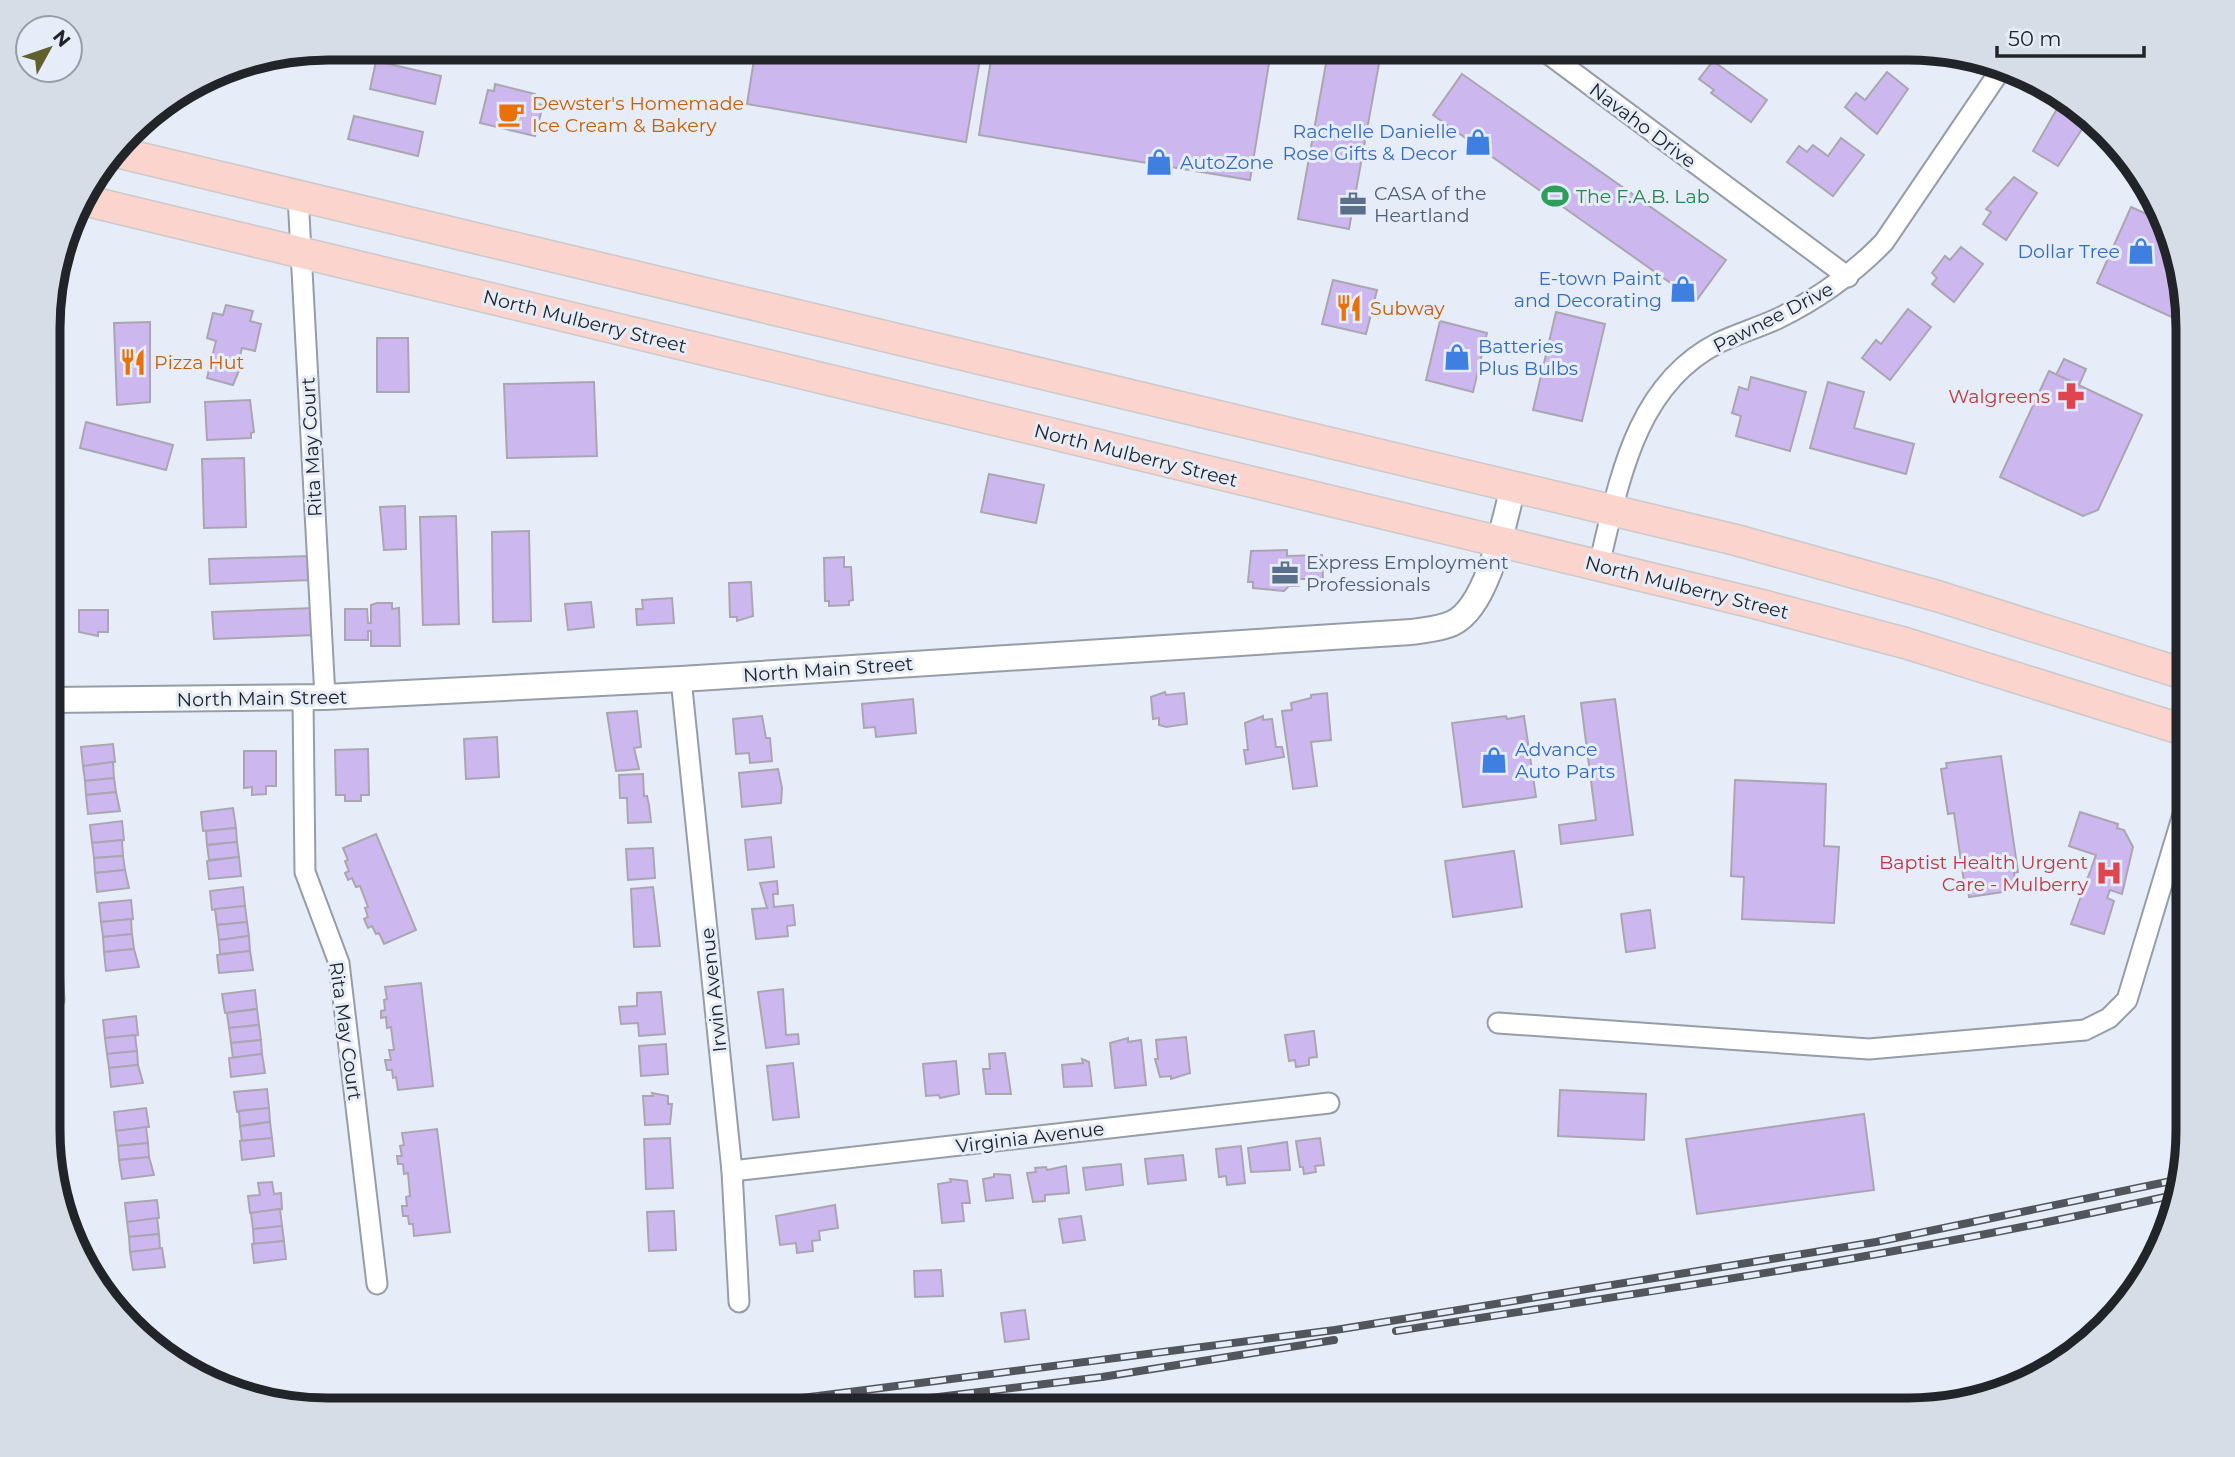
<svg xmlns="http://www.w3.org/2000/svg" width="2235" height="1457" viewBox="0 0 2235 1457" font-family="Montserrat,sans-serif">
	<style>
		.building { fill: #ccb8ee; stroke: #aaa6b1; stroke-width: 2 }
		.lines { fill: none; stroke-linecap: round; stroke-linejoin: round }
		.minor-casing { stroke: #979da7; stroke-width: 23 }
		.tertiary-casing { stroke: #979da7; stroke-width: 28 }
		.primary-casing { stroke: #cacacb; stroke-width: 33 }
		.minor { stroke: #fff; stroke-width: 19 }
		.tertiary { stroke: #fff; stroke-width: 24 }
		.primary { stroke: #fad4cd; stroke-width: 30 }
		.rail-casing { stroke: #52565c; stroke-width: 8 }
		.rail { stroke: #e6edf8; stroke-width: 5; stroke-dasharray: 16; stroke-linecap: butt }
		.labels { text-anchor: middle; stroke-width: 6; stroke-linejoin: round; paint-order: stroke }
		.food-label { font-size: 19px; fill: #c56008; stroke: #e6edf8; text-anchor: start }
		.street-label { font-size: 19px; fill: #212428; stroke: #e6edf8 }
		.shop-label { font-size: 19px; fill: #366cbe; stroke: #e6edf8; text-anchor: end }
		.service-label { font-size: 19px; fill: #4e5e75; stroke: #e6edf8; text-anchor: start }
		.leisure-label { font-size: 19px; fill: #27864d; stroke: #e6edf8; text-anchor: start }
		.health-label { font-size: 19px; fill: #be3a42; stroke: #e6edf8; text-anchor: end }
		.rim { fill: none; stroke: #212428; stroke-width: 9 }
	</style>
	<rect width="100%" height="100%" fill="#e6edf8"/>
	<g class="building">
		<polygon points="756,47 982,47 966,142 747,104"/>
		<polygon points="993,47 1208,47 1207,53 1269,63 1250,180 979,135"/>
		<polygon points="1329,47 1382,47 1349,229 1298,219"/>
		<polygon points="1641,47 1689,47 1678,63 1663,52 1661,56 1651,49 1648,53"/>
		<polygon points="1912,48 1932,51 1928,58"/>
		<polygon points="376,61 441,76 435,104 370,89"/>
		<polygon points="1713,61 1767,100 1751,122 1711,93 1714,90 1699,79"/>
		<polygon points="1887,72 1908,89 1877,134 1845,107 1856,93 1865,100"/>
		<polygon points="1462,74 1726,260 1696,301 1433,115"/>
		<polygon points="495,84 535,94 533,103 543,105 535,136 480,123 488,90 494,91"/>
		<polygon points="2062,100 2088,120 2058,166 2033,151"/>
		<polygon points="354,116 423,132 418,156 348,139"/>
		<polygon points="1841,138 1864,155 1833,196 1787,162 1799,146 1807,152 1813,145 1828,156"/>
		<polygon points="2014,177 2037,193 2006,240 1983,224 1991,212 1986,209"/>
		<polygon points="2131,207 2160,220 2185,304 2178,320 2097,283"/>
		<polygon points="1961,247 1983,264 1954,302 1932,284 1937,278 1932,273 1945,256 1950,260"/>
		<polygon points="1333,280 1377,290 1366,334 1322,324"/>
		<polygon points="226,305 253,311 250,321 261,324 255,351 242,348 239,360 243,361 233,385 207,378 216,341 207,338 213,313 223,315"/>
		<polygon points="1908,309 1931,327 1890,380 1862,358 1876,340 1881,344"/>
		<polygon points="1556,312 1605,324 1582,421 1533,410"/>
		<polygon points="1440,321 1487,333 1473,392 1426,380"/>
		<polygon points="150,322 150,402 117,405 114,323"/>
		<polygon points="377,338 408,338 409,392 377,392"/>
		<polygon points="2064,359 2086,369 2079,385 2056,375"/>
		<polygon points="2049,371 2142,415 2098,510 2083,516 2000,477"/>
		<polygon points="1751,377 1806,392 1790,451 1736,436 1741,416 1732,413 1739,387 1748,390"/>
		<polygon points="594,382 597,456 507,458 504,384"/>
		<polygon points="1828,382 1864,392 1854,428 1914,444 1906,474 1810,448"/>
		<polygon points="250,400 254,432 251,433 251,438 207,440 205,402"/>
		<polygon points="86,422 173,445 166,470 80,448"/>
		<polygon points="244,458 246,527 204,528 202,459"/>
		<polygon points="989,474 1044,485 1036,523 981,512"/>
		<polygon points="405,506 406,549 384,550 380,507"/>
		<polygon points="456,516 459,624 423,625 420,517"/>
		<polygon points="529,531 531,621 493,622 492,532"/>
		<polygon points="1287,550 1287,556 1322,555 1323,579 1299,579 1299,586 1289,586 1284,591 1253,588 1253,582 1248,582 1251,551"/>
		<polygon points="310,556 311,580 210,584 209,559"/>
		<polygon points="844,557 844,567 851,567 853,600 849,601 849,605 829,606 829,601 825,601 824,558"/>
		<polygon points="751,582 753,616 737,621 737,617 730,617 729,583"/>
		<polygon points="672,598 674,623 637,625 636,609 643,609 642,600"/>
		<polygon points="591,602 594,627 568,630 565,604"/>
		<polygon points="377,603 392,603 392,609 399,608 400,646 371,646 371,631 368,631 368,640 345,640 345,609 367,609 368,623 371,623 371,605"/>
		<polygon points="313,608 314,635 214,639 212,612"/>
		<polygon points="79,610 108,610 108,632 98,632 98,636 79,632"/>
		<polygon points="1165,692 1166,695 1184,693 1187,724 1166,727 1159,725 1159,718 1153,719 1151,697"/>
		<polygon points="1327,693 1331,740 1311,742 1317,786 1293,789 1282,711 1292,710 1291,703 1311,698 1311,695"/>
		<polygon points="913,699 916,733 876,737 875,727 864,728 862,704"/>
		<polygon points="1615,699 1633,835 1561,844 1559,825 1596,820 1581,703"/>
		<polygon points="637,711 641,747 634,748 639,769 616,771 607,713"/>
		<polygon points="762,716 766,738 770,738 772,761 750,763 749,753 736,754 733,719"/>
		<polygon points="1263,716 1263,720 1272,719 1276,747 1282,747 1284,757 1246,764 1244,750 1248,750 1245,723"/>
		<polygon points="1506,716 1507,719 1524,716 1536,797 1463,807 1452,723"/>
		<polygon points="497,737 499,777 466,779 464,739"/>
		<polygon points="113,744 115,762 83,766 81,747"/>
		<polygon points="368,749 369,795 361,795 361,801 345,801 345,795 336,795 335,750"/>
		<polygon points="244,751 276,751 276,786 266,786 266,794 252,795 252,787 244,788"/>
		<polygon points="2001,756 2018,872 2014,873 2017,890 1969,897 1967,882 1964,882 1954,813 1948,814 1941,769 1947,768 1946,763"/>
		<polygon points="113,762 114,778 85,781 83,766"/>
		<polygon points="778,769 782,788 781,803 742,807 739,773"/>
		<polygon points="643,774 644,796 647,796 649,805 651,822 628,823 627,798 620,798 619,775"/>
		<polygon points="114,778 116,792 86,795 85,781"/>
		<polygon points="1735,780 1826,784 1824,846 1839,847 1834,923 1742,919 1744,877 1731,876"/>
		<polygon points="116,792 120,811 88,814 86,795"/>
		<polygon points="233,808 236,828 203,831 201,812"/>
		<polygon points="2080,812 2118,824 2117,828 2124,830 2133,847 2122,894 2110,890 2107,898 2114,901 2104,934 2071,924 2096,855 2069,846"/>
		<polygon points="122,821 124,840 92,843 90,825"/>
		<polygon points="236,828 237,842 207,845 206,831"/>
		<polygon points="376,834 416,930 384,944 379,933 376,934 372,926 368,928 364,919 368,917 365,908 368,907 360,886 356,887 352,878 348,880 345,873 349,871 345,861 348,860 343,848"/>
		<polygon points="771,837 774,867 748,870 745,840"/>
		<polygon points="122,840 123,856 94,858 92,843"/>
		<polygon points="237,842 239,857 209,860 207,845"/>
		<polygon points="653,848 655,878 628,880 626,849"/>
		<polygon points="1514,851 1522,907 1453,917 1445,861"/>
		<polygon points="123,856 125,870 95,873 94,858"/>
		<polygon points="239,857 241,876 209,879 207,861"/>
		<polygon points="125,870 129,888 97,892 95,873"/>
		<polygon points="777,881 778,894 773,894 774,907 793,905 795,925 787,926 788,936 756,939 752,909 767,908 760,883"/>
		<polygon points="243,887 245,906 212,910 210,891"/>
		<polygon points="653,887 660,946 634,947 631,889"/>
		<polygon points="131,900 133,919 101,922 99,903"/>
		<polygon points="245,906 247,922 217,925 215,909"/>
		<polygon points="1650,910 1655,948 1626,952 1621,914"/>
		<polygon points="131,919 132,934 103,937 101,922"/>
		<polygon points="247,922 249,936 219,940 217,925"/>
		<polygon points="132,934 134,949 104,952 103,937"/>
		<polygon points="249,936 250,951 220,954 219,940"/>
		<polygon points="134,949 139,967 106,971 104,952"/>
		<polygon points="250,951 253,970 219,973 217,955"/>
		<polygon points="421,983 433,1086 398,1090 396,1077 393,1078 392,1070 387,1070 385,1060 391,1060 389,1050 394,1050 391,1027 387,1028 386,1017 381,1018 381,1011 385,1010 384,1000 387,999 385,987"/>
		<polygon points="783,989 786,1035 798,1034 799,1044 766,1048 758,992"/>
		<polygon points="255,990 257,1009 225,1013 222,994"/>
		<polygon points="661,992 665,1034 639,1036 638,1023 621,1024 619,1007 637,1006 637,993"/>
		<polygon points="257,1009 259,1025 229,1028 227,1013"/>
		<polygon points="136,1016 138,1035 105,1038 103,1020"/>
		<polygon points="259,1025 261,1040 231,1043 229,1028"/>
		<polygon points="1314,1031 1317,1057 1309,1058 1309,1065 1296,1067 1295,1060 1289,1061 1285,1035"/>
		<polygon points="135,1035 137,1051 107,1054 105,1038"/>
		<polygon points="1186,1037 1190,1073 1171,1079 1171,1076 1160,1077 1155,1059 1158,1059 1156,1040"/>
		<polygon points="1128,1038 1128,1042 1141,1040 1146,1085 1115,1088 1110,1043"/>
		<polygon points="261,1040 262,1054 233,1058 231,1043"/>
		<polygon points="666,1044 668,1074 641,1076 639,1046"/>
		<polygon points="137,1051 138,1065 109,1068 107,1054"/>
		<polygon points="1005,1053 1011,1094 986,1094 983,1069 990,1069 989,1054"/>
		<polygon points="262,1054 265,1073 231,1077 229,1058"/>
		<polygon points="1082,1059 1089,1062 1092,1086 1064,1087 1062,1065 1083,1063"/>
		<polygon points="956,1061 959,1094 940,1098 939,1095 926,1096 923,1064"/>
		<polygon points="793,1063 799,1117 773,1120 767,1066"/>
		<polygon points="138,1065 143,1083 111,1087 109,1068"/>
		<polygon points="267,1089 269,1108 237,1112 234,1092"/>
		<polygon points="1560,1090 1646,1094 1644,1140 1558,1136"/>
		<polygon points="652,1093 668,1096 668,1104 672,1104 670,1124 645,1125 643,1096 653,1096"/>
		<polygon points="146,1108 149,1127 116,1131 114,1112"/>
		<polygon points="269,1108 270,1122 240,1126 239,1111"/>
		<polygon points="1864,1114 1874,1190 1697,1214 1686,1139"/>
		<polygon points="270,1122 272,1138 242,1141 240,1126"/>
		<polygon points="146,1127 148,1143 118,1146 116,1131"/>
		<polygon points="437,1129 450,1232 414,1236 413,1224 409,1224 408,1216 403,1216 402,1206 407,1206 406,1197 410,1196 408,1173 404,1174 403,1164 398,1164 397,1156 402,1156 400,1146 404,1145 402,1133"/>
		<polygon points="272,1138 274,1156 242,1160 240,1141"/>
		<polygon points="670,1138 673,1188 646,1189 644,1139"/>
		<polygon points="1320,1138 1324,1165 1315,1166 1316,1172 1304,1174 1303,1167 1300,1167 1296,1141"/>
		<polygon points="1287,1142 1290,1170 1251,1172 1248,1148"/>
		<polygon points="148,1143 149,1157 119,1160 118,1146"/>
		<polygon points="1241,1146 1245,1183 1227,1185 1226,1176 1219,1177 1216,1149"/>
		<polygon points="1183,1155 1186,1180 1148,1184 1145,1159"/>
		<polygon points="149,1157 154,1175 122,1179 119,1160"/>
		<polygon points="1121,1164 1123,1185 1086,1190 1083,1168"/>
		<polygon points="1066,1166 1069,1193 1045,1195 1045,1201 1033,1202 1027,1173 1036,1172 1035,1168 1046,1167 1047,1170"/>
		<polygon points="994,1174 1010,1175 1013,1198 986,1201 983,1179 994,1177"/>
		<polygon points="950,1179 967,1181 970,1203 962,1203 964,1221 942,1223 938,1184 951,1182"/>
		<polygon points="272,1182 274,1194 281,1193 282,1209 250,1213 248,1196 260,1195 258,1183"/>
		<polygon points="157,1200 159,1218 127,1222 125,1203"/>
		<polygon points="835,1205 838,1228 819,1231 820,1240 812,1241 813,1251 797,1253 796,1243 780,1245 776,1216"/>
		<polygon points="280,1209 282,1226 253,1229 251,1213"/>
		<polygon points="674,1211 676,1250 649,1251 647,1212"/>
		<polygon points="1081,1216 1085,1240 1063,1243 1059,1219"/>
		<polygon points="157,1218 159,1234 129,1237 127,1222"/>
		<polygon points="282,1226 284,1241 254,1244 253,1229"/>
		<polygon points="159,1234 160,1249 130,1252 129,1237"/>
		<polygon points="284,1241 286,1259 254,1263 252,1244"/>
		<polygon points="162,1248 165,1267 133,1270 130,1252"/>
		<polygon points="941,1270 943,1296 915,1297 914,1271"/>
		<polygon points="1025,1310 1029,1339 1005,1342 1001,1313"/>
	</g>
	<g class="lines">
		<defs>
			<g id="minor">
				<polyline points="1539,47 1848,277"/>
				<polyline points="298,196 325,697"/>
				<path d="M1599,565C1619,483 1634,386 1718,343C1737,334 1757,328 1777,319C1818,299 1852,275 1884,242L2004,65"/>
				<polyline points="681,679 732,1171 739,1302"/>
				<polyline points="303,698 305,872 339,963 377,1284"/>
				<polyline points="50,942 54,1000 50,1001"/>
				<polyline points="1498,1023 1869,1049 2085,1030 2109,1018 2127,1000 2187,801"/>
				<polyline points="732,1171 1329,1103"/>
			</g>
			<path id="tertiary" d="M50,700L325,697L681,679L1411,632C1424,630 1441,629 1453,623C1488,606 1504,522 1513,487"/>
			<g id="primary">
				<polyline points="116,152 1736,540 1937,596 2187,675"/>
				<polyline points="79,199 1758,604 1905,643 2187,731"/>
			</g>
		</defs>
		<use href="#minor" class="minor-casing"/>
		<use href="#tertiary" class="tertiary-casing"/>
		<use href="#primary" class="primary-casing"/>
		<use href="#minor" class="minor"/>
		<use href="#tertiary" class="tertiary"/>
		<use href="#primary" class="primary"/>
		<defs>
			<g id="rail">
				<path d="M1396,1331C1657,1290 1920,1253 2178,1194"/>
				<polyline points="708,1410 1335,1330 1876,1242 2181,1179"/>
				<polyline points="831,1410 1102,1377 1334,1340"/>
			</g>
		</defs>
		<use href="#rail" class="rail-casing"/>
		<use href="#rail" class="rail"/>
	</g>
	<defs>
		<symbol id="cafe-bare" viewBox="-9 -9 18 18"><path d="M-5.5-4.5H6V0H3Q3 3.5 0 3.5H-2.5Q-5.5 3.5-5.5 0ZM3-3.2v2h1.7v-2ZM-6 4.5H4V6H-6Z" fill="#e8710a" stroke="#e6edf8" stroke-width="2.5" paint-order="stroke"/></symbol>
		<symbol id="shop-bare" viewBox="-9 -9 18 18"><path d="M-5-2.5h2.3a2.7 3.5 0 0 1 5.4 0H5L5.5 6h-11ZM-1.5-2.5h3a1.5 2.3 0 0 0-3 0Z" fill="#3f7fe0" stroke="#e6edf8" stroke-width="2.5" paint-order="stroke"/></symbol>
		<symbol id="stadium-bare" viewBox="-9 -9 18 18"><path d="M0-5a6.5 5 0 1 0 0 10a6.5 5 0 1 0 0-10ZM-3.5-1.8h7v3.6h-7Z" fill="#2e9e5b" stroke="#e6edf8" stroke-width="2.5" paint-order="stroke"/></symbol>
		<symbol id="office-bare" viewBox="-9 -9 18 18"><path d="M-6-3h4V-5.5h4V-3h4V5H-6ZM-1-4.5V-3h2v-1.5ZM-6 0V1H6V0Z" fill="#5c6f8a" stroke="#e6edf8" stroke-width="2.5" paint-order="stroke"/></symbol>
		<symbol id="restaurant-bare" viewBox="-9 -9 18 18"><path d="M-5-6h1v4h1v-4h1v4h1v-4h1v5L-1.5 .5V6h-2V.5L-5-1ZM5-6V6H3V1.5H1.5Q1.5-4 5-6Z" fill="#e8710a" stroke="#e6edf8" stroke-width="2.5" paint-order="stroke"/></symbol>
		<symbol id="pharmacy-bare" viewBox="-9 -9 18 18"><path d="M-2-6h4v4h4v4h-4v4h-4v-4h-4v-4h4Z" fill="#e0444e" stroke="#e6edf8" stroke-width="2.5" paint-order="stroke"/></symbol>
		<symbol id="hospital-bare" viewBox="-9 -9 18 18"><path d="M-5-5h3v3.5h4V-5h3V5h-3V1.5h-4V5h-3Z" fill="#e0444e" stroke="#e6edf8" stroke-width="2.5" paint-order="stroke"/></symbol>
	</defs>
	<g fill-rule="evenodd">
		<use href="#cafe-bare" x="492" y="95" width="38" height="38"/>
		<use href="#shop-bare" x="1459" y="123" width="38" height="38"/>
		<use href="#shop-bare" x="1140" y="143" width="38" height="38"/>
		<use href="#stadium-bare" x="1536" y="177" width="38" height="38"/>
		<use href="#office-bare" x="1334" y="185" width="38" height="38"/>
		<use href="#shop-bare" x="2122" y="232" width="38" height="38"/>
		<use href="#shop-bare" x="1664" y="270" width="38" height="38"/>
		<use href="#restaurant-bare" x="1330" y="289" width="38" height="38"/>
		<use href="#shop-bare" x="1438" y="338" width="38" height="38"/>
		<use href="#restaurant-bare" x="114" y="343" width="38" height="38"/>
		<use href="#pharmacy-bare" x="2052" y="377" width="38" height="38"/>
		<use href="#office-bare" x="1266" y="554" width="38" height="38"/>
		<use href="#shop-bare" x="1475" y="741" width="38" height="38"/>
		<use href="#hospital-bare" x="2090" y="854" width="38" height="38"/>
	</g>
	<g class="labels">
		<g class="food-label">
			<text x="532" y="110">Dewster's Homemade<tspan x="532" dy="22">Ice Cream &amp; Bakery</tspan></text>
			<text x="1370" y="315">Subway</text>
			<text x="154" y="369">Pizza Hut</text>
		</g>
		<g class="street-label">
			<text transform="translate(1643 125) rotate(37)" y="7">Navaho Drive</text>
			<text transform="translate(1773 317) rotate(-27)" y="7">Pawnee Drive</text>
			<text transform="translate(585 321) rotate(14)" y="7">North Mulberry Street</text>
			<text transform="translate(311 447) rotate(-93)" y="7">Rita May Court</text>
			<text transform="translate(1136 455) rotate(14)" y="7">North Mulberry Street</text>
			<text transform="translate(1687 587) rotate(14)" y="7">North Mulberry Street</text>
			<text transform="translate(828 669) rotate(-4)" y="7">North Main Street</text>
			<text transform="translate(262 698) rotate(-1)" y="7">North Main Street</text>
			<text transform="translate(713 990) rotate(-96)" y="7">Irwin Avenue</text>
			<text transform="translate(346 1031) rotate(82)" y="7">Rita May Court</text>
			<text transform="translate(1030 1137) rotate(-7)" y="7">Virginia Avenue</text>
		</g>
		<g class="shop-label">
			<text x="1457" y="138">Rachelle Danielle<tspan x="1457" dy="22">Rose Gifts &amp; Decor</tspan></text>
			<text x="1180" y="169" text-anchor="start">AutoZone</text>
			<text x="2120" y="258">Dollar Tree</text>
			<text x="1662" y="285">E-town Paint<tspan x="1662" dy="22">and Decorating</tspan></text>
			<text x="1478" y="353" text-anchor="start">Batteries<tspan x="1478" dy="22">Plus Bulbs</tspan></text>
			<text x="1515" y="756" text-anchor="start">Advance<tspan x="1515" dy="22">Auto Parts</tspan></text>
		</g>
		<g class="service-label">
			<text x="1374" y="200">CASA of the<tspan x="1374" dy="22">Heartland</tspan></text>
			<text x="1306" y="569">Express Employment<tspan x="1306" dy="22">Professionals</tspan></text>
		</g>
		<g class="leisure-label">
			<text x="1576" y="203">The F.A.B. Lab</text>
		</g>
		<g class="health-label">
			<text x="2050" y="403">Walgreens</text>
			<text x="2088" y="869">Baptist Health Urgent<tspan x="2088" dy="22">Care - Mulberry</tspan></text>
		</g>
	</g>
	<path d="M0 0H2235V1457H0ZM328 60H1908A268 268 0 0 1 2176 328V1130A268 268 0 0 1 1908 1398H328A268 268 0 0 1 60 1130V328A268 268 0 0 1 328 60Z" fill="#d6dde7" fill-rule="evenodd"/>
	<path class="rim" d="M328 60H1908A268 268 0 0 1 2176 328V1130A268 268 0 0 1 1908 1398H328A268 268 0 0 1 60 1130V328A268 268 0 0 1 328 60Z"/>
	<g transform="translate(49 49) rotate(50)"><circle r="33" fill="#e6edf8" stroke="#979da5" stroke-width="2"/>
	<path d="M0-5L12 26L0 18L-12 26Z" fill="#615f2c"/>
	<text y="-10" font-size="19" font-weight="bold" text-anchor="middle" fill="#212428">N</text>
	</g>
	<path d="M1997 46v10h147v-10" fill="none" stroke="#212428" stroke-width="3.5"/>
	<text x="2008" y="46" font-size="21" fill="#212428" stroke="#e6edf8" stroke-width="5" paint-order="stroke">50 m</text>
</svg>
